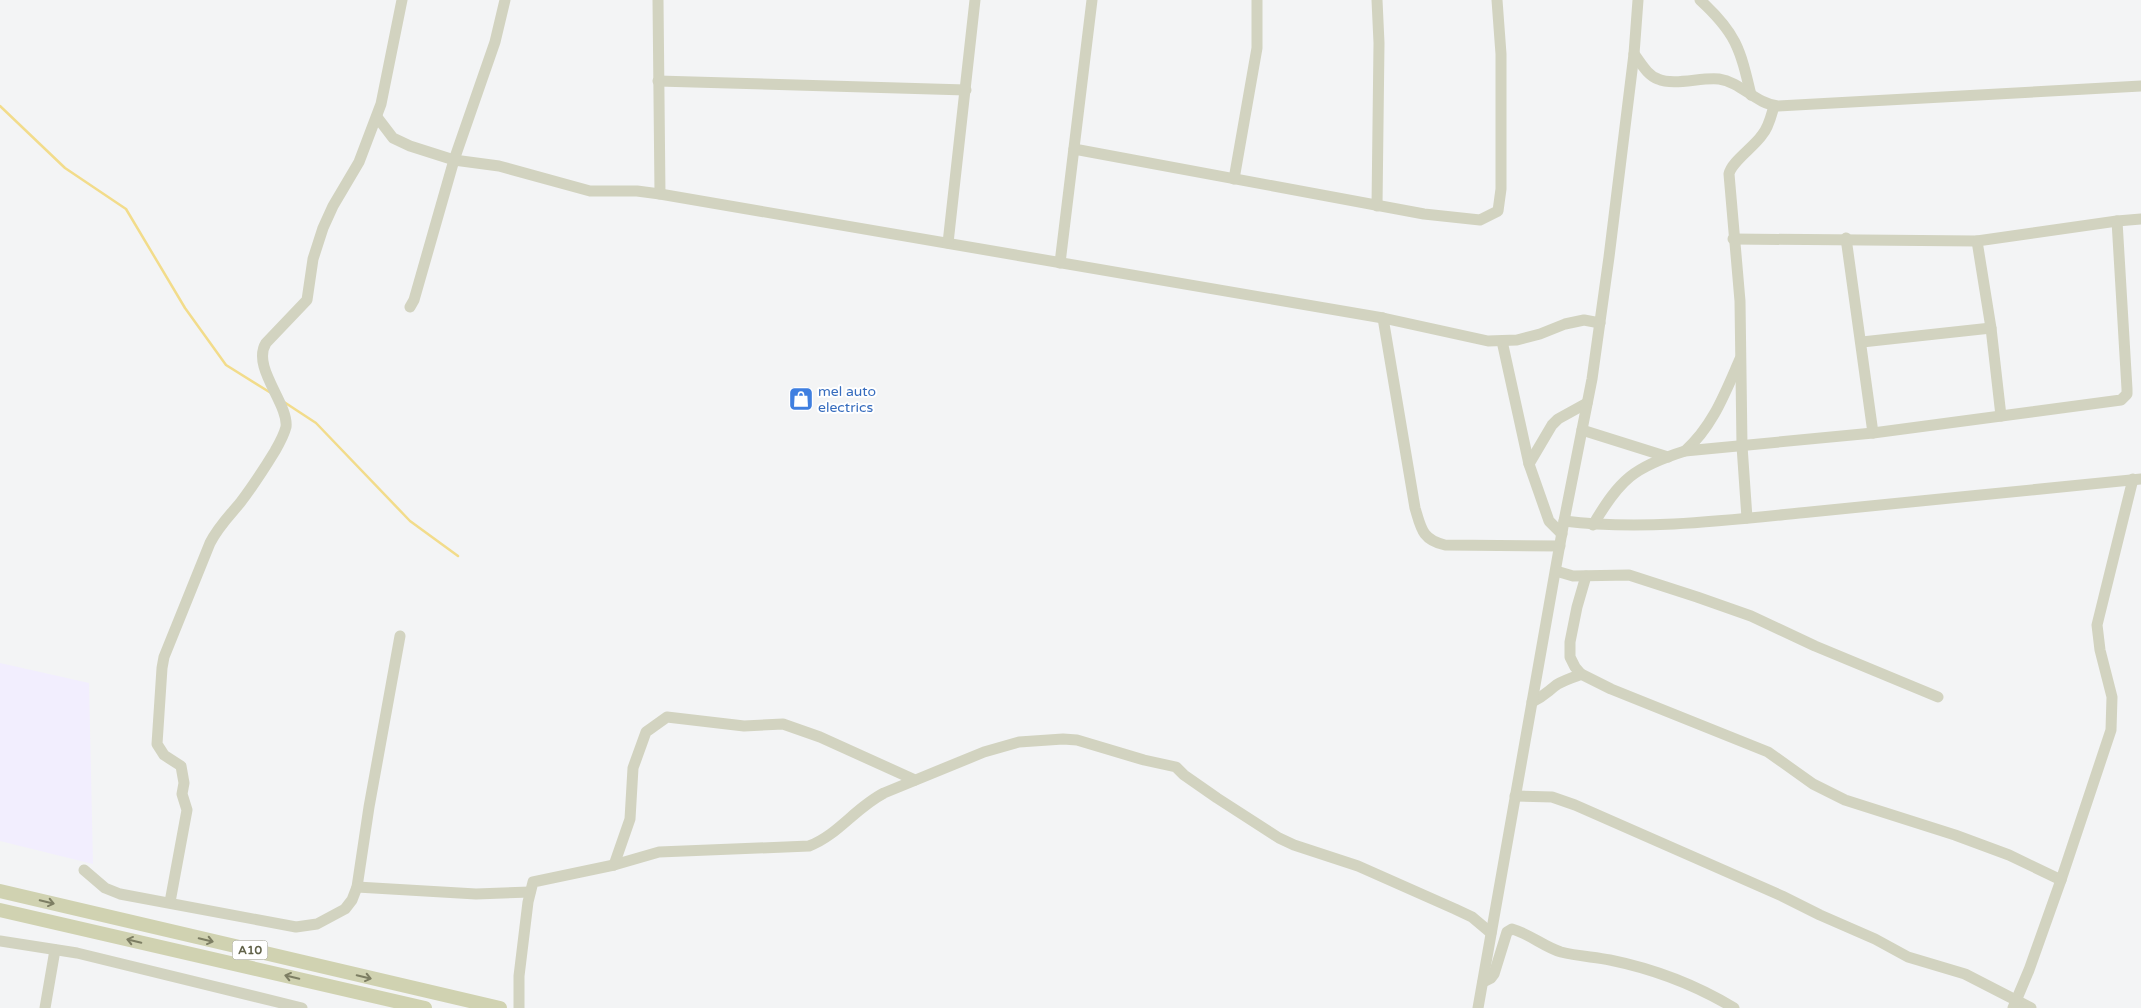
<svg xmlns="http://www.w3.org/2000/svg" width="2141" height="1008" viewBox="0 0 2141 1008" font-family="'Varela Round',sans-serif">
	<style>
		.commercial { fill: #f2eefe }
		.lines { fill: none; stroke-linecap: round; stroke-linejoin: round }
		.stream { stroke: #f2dc8b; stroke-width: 2.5 }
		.minor { stroke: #d2d3c0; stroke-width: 11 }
		.major { stroke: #d0d2b1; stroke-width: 14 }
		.oneway { stroke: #7d7e63 }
		.labels { text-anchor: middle; stroke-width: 4; stroke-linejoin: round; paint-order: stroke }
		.shield { fill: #fff; stroke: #909180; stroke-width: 1 }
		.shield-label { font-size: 12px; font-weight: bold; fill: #616249 }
		.shop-label { font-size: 14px; fill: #366cbe; stroke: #fff; text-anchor: start }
	</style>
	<rect width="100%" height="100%" fill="#f3f4f5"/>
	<polygon class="commercial" points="0,663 89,683 93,864 0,841"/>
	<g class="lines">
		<g class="stream">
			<polyline points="0,106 65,168 126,209 185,308 226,365 271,393"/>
			<polyline points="284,402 316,423 410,521 458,556"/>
		</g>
		<g class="minor">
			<polyline points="658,0 660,194"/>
			<polyline points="1377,0 1379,43 1377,206"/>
			<path d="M1700,0C1736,33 1740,48 1751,95"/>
			<path d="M1634,54C1641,63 1647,75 1658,79C1674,86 1701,77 1719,79C1741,82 1756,104 1778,106L2141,86"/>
			<polyline points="658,81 966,90"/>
			<polyline points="377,117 393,138 410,146 454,160 499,166 590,191 637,191 660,194 1383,318"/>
			<polyline points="1074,149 1424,214 1480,220 1498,211 1501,189 1501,54 1497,0"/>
			<polyline points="1234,179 1257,48 1257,0"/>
			<polyline points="1846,238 1873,433"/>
			<polyline points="1733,239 1977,241 2117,221 2141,219"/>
			<polyline points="1977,241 1991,328 2001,416"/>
			<polyline points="948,243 975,0"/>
			<polyline points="1060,263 1092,0"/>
			<polyline points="410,307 414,300 454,160 495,42 505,0"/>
			<polyline points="1502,341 1529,464 1549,521 1562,534"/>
			<polyline points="1862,342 1991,328"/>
			<polyline points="1582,430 1668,457"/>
			<path d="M1685,451C1713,426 1725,393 1740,359"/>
			<polyline points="1529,464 1552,425 1558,419 1587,403"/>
			<path d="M1747,518L1742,446L1740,301L1729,174C1731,162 1754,147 1762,135C1769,127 1771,116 1774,106"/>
			<path d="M1564,521C1644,531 1730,520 1810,512C1920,501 2031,490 2141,479"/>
			<path d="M1593,525C1620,479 1634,467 1685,451L1873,433L2121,400L2127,394V389L2117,221"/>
			<path d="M1560,546L1445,545C1422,540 1421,528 1415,508L1383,318L1488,341L1517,340L1540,334L1565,324L1584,320L1600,323"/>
			<polyline points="1556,571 1573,576 1629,575 1697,597 1751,616 1815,646 1938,697"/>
			<polyline points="1586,576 1577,607 1570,642 1570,657 1575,667 1581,674 1611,689 1768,752 1813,784 1845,800 1955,835 2009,855 2061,880"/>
			<path d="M1532,702C1544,696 1546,693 1555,686C1561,681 1573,678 1581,674"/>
			<polyline points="1515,796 1552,797 1575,805 1782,896 1820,915 1875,939 1908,957 1965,974 2031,1008"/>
			<polyline points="614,865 630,819 633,768 646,732 667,717 744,726 783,724 820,737 915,780"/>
			<polyline points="84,870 105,888 120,894 296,927 317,924 345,909 352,900 357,887 369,807 400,636"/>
			<polyline points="357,887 476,894 530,892"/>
			<path d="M170,902L187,810L182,794L184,783L181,766L164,755L157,744L162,668L164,657L210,543C218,527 229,516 240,503C253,486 264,469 275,451C279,444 284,435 286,427C289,404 251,367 266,343L307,300L313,259L323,228L333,206L359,162L381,104L402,0"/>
			<polyline points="0,941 77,953 302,1008"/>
			<path d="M1483,982L1491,978L1494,974L1507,932L1512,929C1530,934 1544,947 1561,952C1577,956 1594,957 1610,960C1654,969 1696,985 1734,1008"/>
			<polyline points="45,1008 55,950"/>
			<path d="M519,1008V976L528,902L533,882L614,865L659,852L809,846C838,835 855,808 884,793L984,752L1019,742L1063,739L1077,740L1144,760L1176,767L1184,775L1217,798L1279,838L1294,845L1358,866L1455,909L1472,917L1491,933"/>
			<polyline points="1478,1008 1564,521 1592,379 1609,257 1634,54 1638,0"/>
			<polyline points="2013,1008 2029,970 2061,880 2111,730 2112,697 2100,650 2097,625 2133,479"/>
		</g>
		<g class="major">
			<polyline points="0,891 500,1008"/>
			<polyline points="0,910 425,1008"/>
		</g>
	</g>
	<defs><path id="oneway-shaft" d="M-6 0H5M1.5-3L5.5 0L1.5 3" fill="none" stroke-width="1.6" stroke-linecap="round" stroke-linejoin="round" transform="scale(1.25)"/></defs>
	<g class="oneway">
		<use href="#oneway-shaft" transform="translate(47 902) rotate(13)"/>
		<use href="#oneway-shaft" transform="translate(206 940) rotate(13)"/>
		<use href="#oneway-shaft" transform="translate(134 941) rotate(-167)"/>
		<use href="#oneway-shaft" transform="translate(292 977) rotate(-167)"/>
		<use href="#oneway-shaft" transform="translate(364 977) rotate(13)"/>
	</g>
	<defs>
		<symbol id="shop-square" viewBox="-11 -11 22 22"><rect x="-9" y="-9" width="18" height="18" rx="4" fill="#3f7fe0" stroke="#fff"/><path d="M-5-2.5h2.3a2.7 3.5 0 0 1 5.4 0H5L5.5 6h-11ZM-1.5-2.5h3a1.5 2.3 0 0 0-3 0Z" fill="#fff"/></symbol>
	</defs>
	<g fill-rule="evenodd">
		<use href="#shop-square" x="787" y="385" width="28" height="28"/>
	</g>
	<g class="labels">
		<rect class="shield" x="232.5" y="940.5" width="35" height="19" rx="4"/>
		<g class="shield-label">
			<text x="250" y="954">A10</text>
		</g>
		<g class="shop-label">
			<text x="818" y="396">mel auto<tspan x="818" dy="16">electrics</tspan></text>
		</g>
	</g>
</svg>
